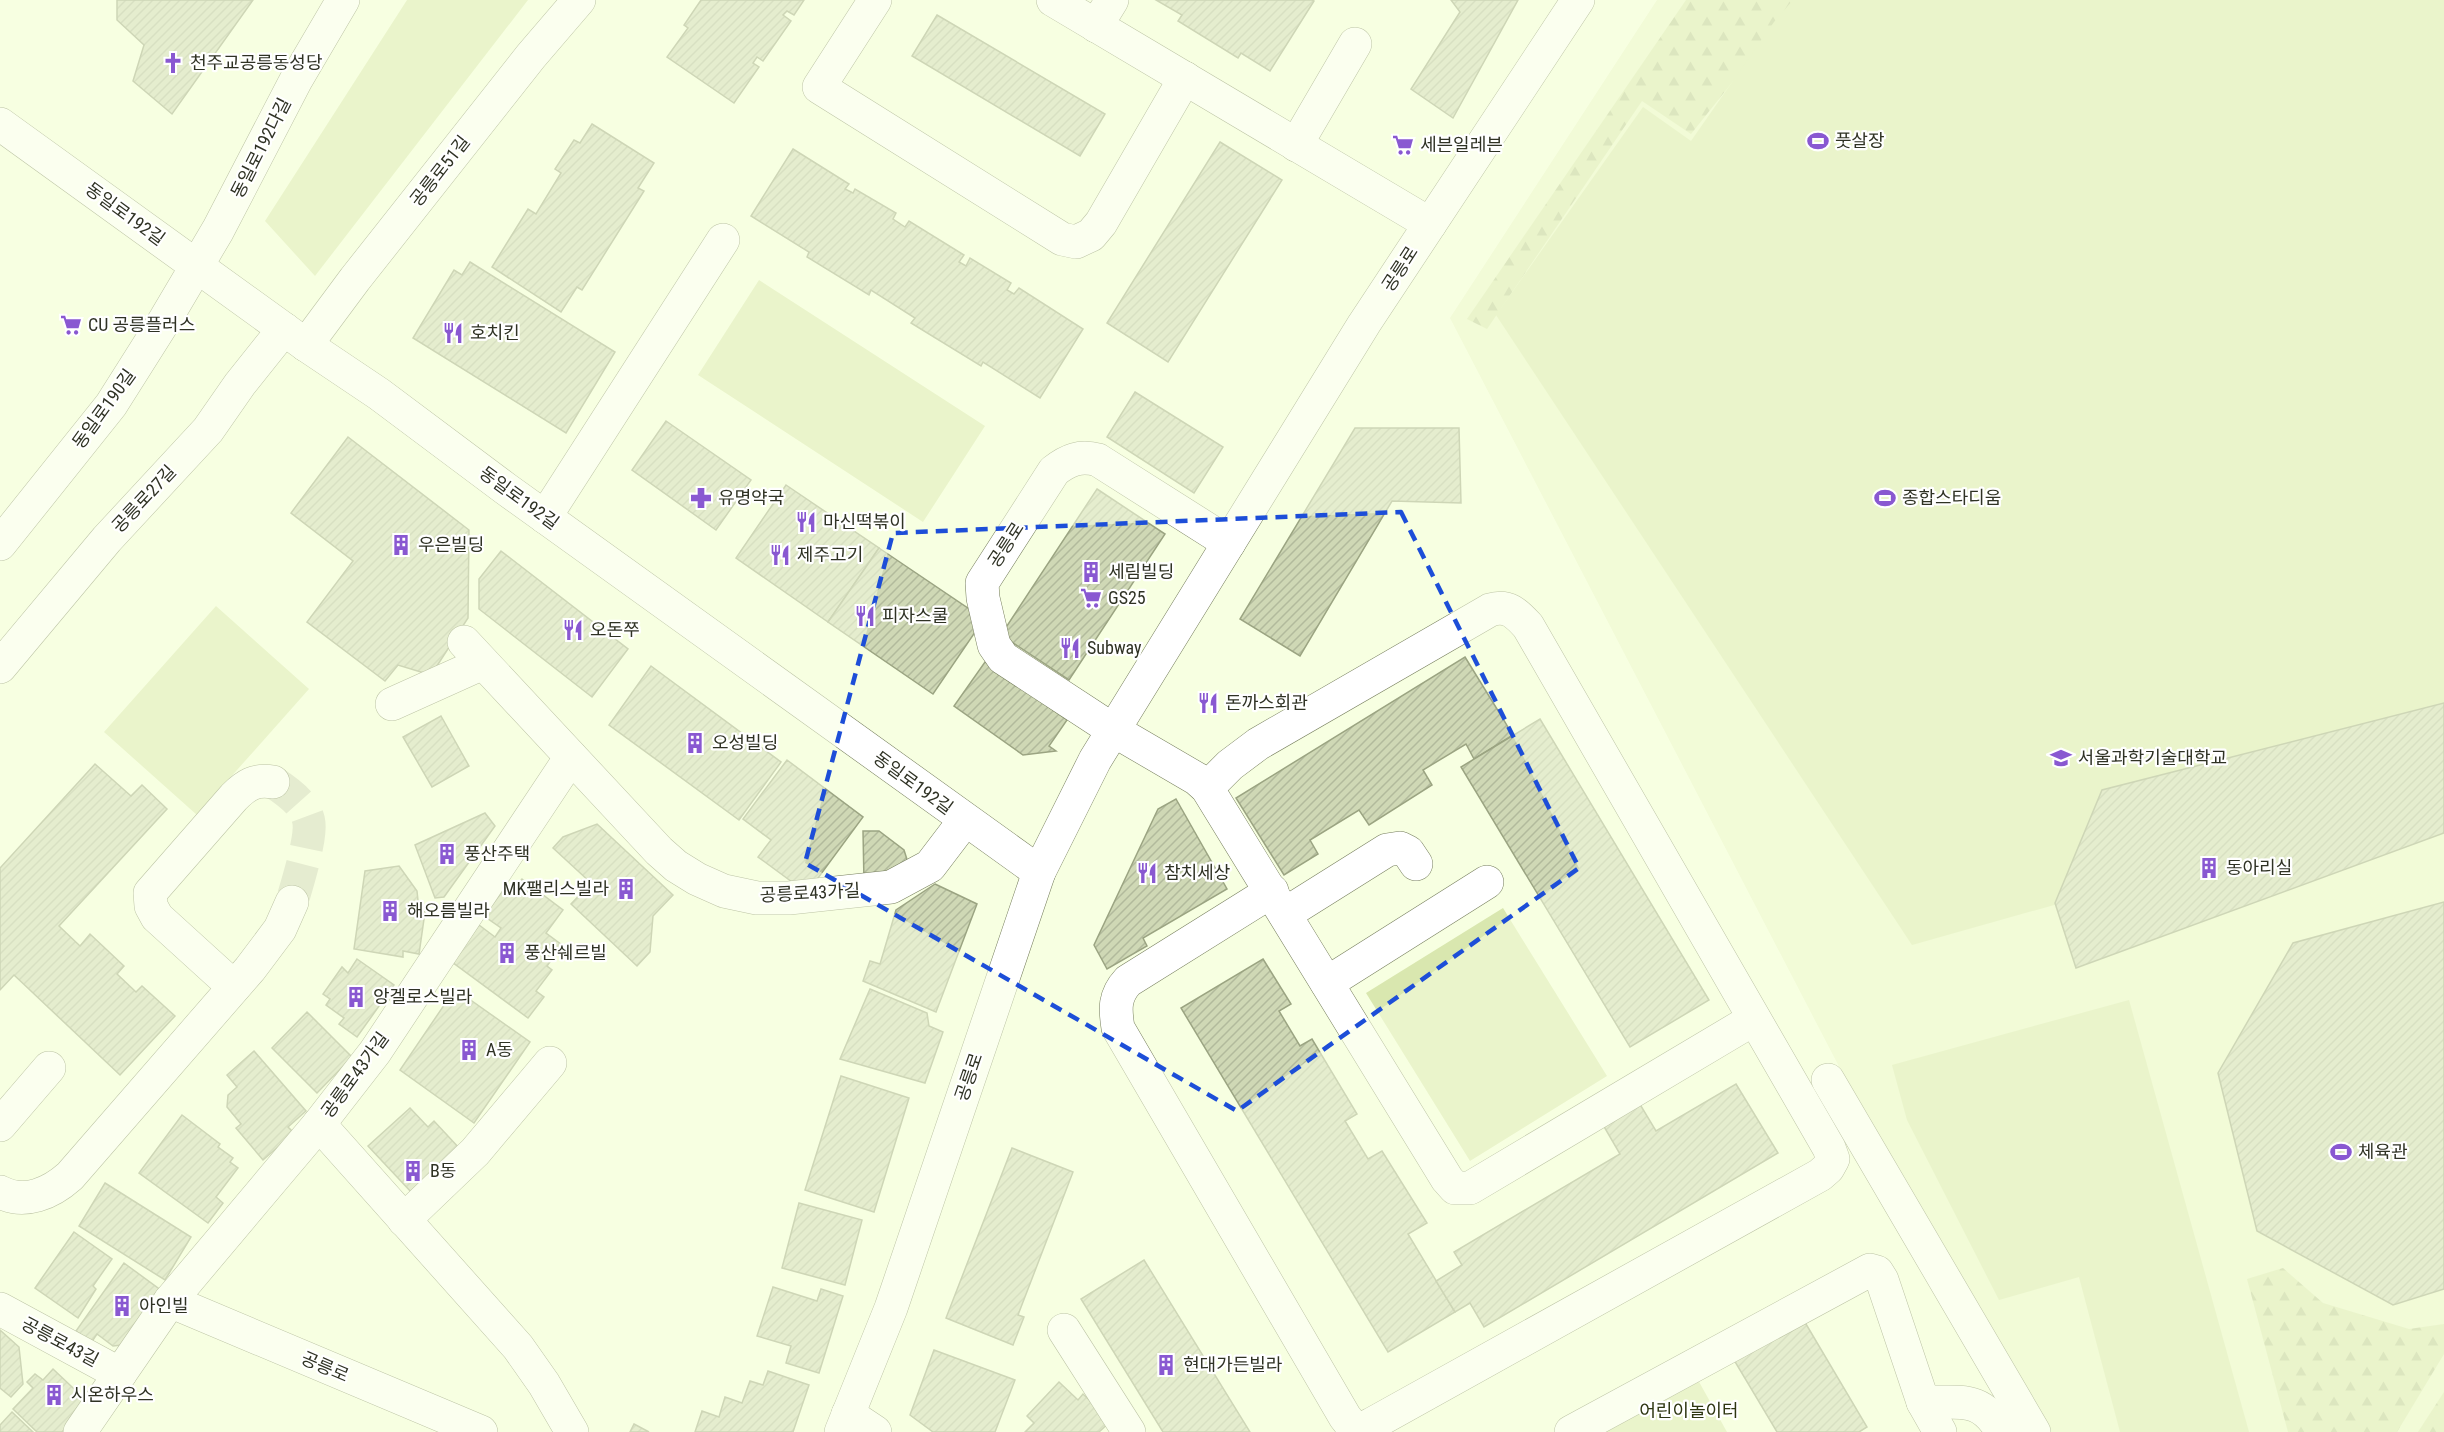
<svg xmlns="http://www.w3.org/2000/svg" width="2444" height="1432" viewBox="0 0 2444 1432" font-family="'Roboto Condensed','Noto Sans KR',sans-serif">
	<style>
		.built { fill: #eaf5c9 }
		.forest { fill: url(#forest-firs) }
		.park { fill: #d9e7af }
		.building { fill: url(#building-hatch); stroke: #9ba482; stroke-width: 1.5 }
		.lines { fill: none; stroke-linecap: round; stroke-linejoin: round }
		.minor-tunnel { stroke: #cfd6bb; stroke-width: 33; stroke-dasharray: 33 16; stroke-linecap: butt }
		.minor-casing { stroke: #767e5d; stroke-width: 34 }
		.minor { stroke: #fff; stroke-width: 33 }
		.marked { fill: none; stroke: #1d4ed8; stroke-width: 4.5; stroke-dasharray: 12 8; stroke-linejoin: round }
		.labels { text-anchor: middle; stroke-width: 4.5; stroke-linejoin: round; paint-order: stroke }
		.poi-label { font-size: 18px; fill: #2f3224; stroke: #fff; text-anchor: start }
		.street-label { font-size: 18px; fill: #2f3224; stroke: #fff }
		.park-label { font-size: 18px; fill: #2e3611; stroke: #fff }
	</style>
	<defs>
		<pattern id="forest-firs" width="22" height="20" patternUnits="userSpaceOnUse" patternTransform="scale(1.5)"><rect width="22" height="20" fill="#d9e7af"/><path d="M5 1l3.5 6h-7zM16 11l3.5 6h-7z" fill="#bbc796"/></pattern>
		<pattern id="building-hatch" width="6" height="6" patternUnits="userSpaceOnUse" patternTransform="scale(1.5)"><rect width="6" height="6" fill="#cfd8b5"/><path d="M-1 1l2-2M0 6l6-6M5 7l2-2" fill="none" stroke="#b2ba9c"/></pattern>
	</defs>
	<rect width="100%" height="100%" fill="#f7ffe1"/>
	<polygon class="built" points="1657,0 2444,0 2444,1432 2029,1432 1450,318"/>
	<g class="forest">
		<polygon points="1686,0 1798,0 1691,134 1642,101 1487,329 1467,319"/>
		<polygon points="2283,1268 2323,1303 2409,1329 2444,1324 2444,1354 2397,1432 2288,1432 2247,1279"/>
		<polygon points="2444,1392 2444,1432 2418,1432"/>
	</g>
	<g class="park">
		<polygon points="407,0 528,0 315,276 265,221"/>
		<polygon points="1793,0 2444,0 2444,795 1912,945 1496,315 1643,107 1691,141 1774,22"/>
		<polygon points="759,280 985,426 923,522 698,375"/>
		<polygon points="216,606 309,689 197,815 104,732"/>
		<polygon points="1503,908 1607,1076 1470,1161 1366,993"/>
		<polygon points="2129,1000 2249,1432 2120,1432 2079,1277 1999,1300 1907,1120 1892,1065"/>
		<polygon points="1698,1380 1727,1432 1602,1432"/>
	</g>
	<g class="building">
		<polygon points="117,0 253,0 172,114 133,81 144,45 117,20"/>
		<polygon points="701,0 804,0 794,15 787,11 783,15 791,21 763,61 757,57 753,63 759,67 734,103 667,57 688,28 684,25"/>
		<polygon points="1156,0 1312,0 1314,1 1270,71 1241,53 1238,58 1178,21 1182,15"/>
		<polygon points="1451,0 1518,0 1453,118 1411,89 1460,12"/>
		<polygon points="937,15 1105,114 1080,156 912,56"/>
		<polygon points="592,124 654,163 638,188 644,191 582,290 577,287 561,312 492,267 528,209 536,214 561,173 555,169 574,140 580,143"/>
		<polygon points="1220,142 1282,180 1168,362 1107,323"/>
		<polygon points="793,149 849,184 845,189 853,193 855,189 896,213 893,219 905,227 909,221 964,255 959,262 966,266 970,258 1011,283 1007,290 1014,294 1019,288 1083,329 1040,398 983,362 981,366 911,323 915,318 871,290 869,295 807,257 809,252 751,216"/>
		<polygon points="470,262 615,352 566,433 413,338 454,270 462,275"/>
		<polygon points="1135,392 1223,447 1194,493 1107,437"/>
		<polygon points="666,421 751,480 716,530 632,470"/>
		<polygon points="1355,428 1459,428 1461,503 1392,501 1300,656 1240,619"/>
		<polygon points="348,437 469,530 468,618 431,675 398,665 385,681 307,622 353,561 291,513"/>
		<polygon points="786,485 879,548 828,622 736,558"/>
		<polygon points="1097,489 1165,534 1069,680 1001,635"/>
		<polygon points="879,548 984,619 933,694 828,622"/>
		<polygon points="501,551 628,649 592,697 479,609 479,579"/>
		<polygon points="1465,657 1513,735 1474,759 1466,744 1423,770 1432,785 1369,825 1359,810 1310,840 1318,854 1284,875 1236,798"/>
		<polygon points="985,662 1067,720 1049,746 1056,751 1023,755 954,706"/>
		<polygon points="651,666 781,762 739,820 609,725"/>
		<polygon points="2444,703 2444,833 2076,968 2055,903 2102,790"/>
		<polygon points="441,716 469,766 432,787 403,737"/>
		<polygon points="1540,719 1709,1000 1630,1047 1461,767"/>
		<polygon points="787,760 863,817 807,893 758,857 771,840 743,819"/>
		<polygon points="95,764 131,796 142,785 167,809 59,926 80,946 90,934 124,966 117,974 136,992 142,986 175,1016 120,1075 14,975 0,990 0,868"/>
		<polygon points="1176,799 1227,889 1143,938 1147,946 1107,969 1094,945 1158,809"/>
		<polygon points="485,813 495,826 444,897 435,898 415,845"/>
		<polygon points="597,824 673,895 653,916 650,952 637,966 571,904 591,883 553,848 563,837"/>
		<polygon points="863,831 879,831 904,850 910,869 864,883"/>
		<polygon points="399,866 417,891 419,910 425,912 419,954 403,951 403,957 354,949 365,871"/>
		<polygon points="522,879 563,910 546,933 562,945 547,966 552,970 536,991 544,997 528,1018 452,962 479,925 495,937 501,928 484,916 504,889 510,894"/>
		<polygon points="935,884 977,904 936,1012 863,981 870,961 880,964 896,910"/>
		<polygon points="2444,902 2444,1289 2393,1305 2257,1231 2218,1073 2293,943"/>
		<polygon points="357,959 394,985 357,1037 339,1024 344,1018 326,1005 330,999 323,994 342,967 348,973"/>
		<polygon points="1263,959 1291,1004 1279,1011 1300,1046 1312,1039 1357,1114 1345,1121 1368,1159 1382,1151 1427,1223 1408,1234 1455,1312 1388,1352 1181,1008"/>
		<polygon points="455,989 530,1042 474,1123 400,1070"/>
		<polygon points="870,989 927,1013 929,1026 943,1032 925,1083 840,1059"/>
		<polygon points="307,1012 352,1057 317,1093 272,1048"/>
		<polygon points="254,1051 306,1111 288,1127 294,1133 263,1160 236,1128 241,1124 227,1107 228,1095 237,1087 227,1075"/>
		<polygon points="841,1076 909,1098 874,1212 805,1190"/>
		<polygon points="1736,1084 1778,1153 1484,1327 1470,1303 1455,1312 1436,1281 1462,1265 1454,1252 1620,1154 1599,1118 1635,1096 1656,1131"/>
		<polygon points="410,1108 428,1127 434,1121 460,1149 412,1193 368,1146"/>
		<polygon points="182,1115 220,1144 218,1147 233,1158 230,1162 238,1168 216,1197 223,1203 208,1223 139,1173"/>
		<polygon points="1012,1148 1073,1172 1018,1315 1024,1317 1013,1345 946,1318"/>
		<polygon points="105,1183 191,1237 165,1280 79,1226"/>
		<polygon points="799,1203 862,1220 845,1285 782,1268"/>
		<polygon points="74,1232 112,1259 93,1286 96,1289 78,1318 35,1288"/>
		<polygon points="1144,1260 1250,1432 1163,1432 1081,1299"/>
		<polygon points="124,1263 162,1291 122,1345 113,1346 97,1334 91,1343 76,1331"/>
		<polygon points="773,1287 817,1301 821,1289 843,1296 819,1373 786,1363 791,1346 757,1336"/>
		<polygon points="1803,1319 1867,1427 1859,1432 1777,1432 1734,1360"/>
		<polygon points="0,1330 19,1347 23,1384 11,1397 0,1388"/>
		<polygon points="934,1350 1015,1380 995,1432 933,1432 910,1415"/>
		<polygon points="53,1369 89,1403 62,1432 37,1432 13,1409 33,1388 27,1382 35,1374 43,1380"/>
		<polygon points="768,1371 809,1385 793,1432 695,1432 702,1411 719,1417 725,1397 742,1403 750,1381 763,1385"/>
		<polygon points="1059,1382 1078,1400 1083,1394 1111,1421 1099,1432 1025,1432 1034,1423 1027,1416"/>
		<polygon points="12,1412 33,1432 0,1432 0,1425"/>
		<polygon points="634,1424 649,1432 630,1432"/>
	</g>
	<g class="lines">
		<path class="minor-tunnel" d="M273,782C287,791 307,805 309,823C311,840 297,884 292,902"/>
		<defs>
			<g id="minor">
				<polyline points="875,0 819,87 1062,239 1076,242 1091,235 1101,223 1185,78"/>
				<polyline points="1053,0 1430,224"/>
				<polyline points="1096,26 1112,0"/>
				<polyline points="0,124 306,345 379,394 506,489 1039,872"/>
				<polyline points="1296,145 1355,44"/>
				<polyline points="306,345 355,279 531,56 579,0"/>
				<polyline points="545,517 723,240"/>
				<path d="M1229,543L1098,460C1080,455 1068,460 1054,471L982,583L983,598L994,645L1003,658L1113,730L1197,779L1207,788L1447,1179L1455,1188H1470L1754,1019"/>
				<polyline points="0,544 111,405 166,318 218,230 296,80 343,0"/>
				<polyline points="464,642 659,851 676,866 697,879 724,891 757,898 789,898 891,887 930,866 965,820"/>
				<polyline points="0,667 107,539 208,430 240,384 284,329"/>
				<polyline points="392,704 483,663"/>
				<path d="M1207,788L1230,765L1258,744L1490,610C1508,604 1517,614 1528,626L1829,1148L1833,1159L1828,1168L1820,1175L1372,1424L1362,1429L1353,1427L1345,1417L1118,1028C1115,1009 1114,996 1128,981L1272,891"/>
				<polyline points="1285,914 1387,850 1400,848 1408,852 1416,864"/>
				<polyline points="1327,983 1487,882"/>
				<path d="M234,987L157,917L151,906L150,893L234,797C246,785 255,779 273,782"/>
				<polyline points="1828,1080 2034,1432"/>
				<polyline points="319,1124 518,1347 544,1384 572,1432"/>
				<polyline points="0,1125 49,1068"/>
				<path d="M0,1192C25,1205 51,1193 70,1176L250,969L280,929L292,902"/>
				<polyline points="404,1220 475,1152 550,1063"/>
				<polyline points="170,1301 481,1432"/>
				<polyline points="0,1309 120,1374"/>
				<polyline points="1064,1330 1129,1432"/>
				<path d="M1923,1402C1961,1403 1981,1395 2002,1432"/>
				<polyline points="848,1414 875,1432"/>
				<polyline points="80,1432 170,1301 319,1124 375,1052 571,757"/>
				<polyline points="841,1432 891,1308 1039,872 1095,760 1364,324 1578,0"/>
				<polyline points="1571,1432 1870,1270 1877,1272 1882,1280 1923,1402 1940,1432"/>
			</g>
		</defs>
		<use href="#minor" class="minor-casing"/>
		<use href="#minor" class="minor"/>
	</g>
	<path d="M0 0H2444V1432H0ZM1401,512L1579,868L1237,1111L805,863L893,533Z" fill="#f7ffe1" fill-opacity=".55" fill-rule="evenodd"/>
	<path class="marked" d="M1401,512L1579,868L1237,1111L805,863L893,533Z"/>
	<defs>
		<symbol id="church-bare" viewBox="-9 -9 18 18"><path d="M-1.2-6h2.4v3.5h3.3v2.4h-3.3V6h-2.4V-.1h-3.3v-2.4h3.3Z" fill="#8958d1" stroke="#fff" stroke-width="2.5" paint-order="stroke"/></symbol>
		<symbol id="stadium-bare" viewBox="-9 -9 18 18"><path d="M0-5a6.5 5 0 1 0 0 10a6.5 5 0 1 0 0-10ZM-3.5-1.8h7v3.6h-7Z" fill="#8958d1" stroke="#fff" stroke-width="2.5" paint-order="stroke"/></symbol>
		<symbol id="supermarket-bare" viewBox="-9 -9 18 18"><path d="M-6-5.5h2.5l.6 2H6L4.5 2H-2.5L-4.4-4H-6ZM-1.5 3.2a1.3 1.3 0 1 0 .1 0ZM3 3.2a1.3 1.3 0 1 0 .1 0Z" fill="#8958d1" stroke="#fff" stroke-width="2.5" paint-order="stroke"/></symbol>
		<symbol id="restaurant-bare" viewBox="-9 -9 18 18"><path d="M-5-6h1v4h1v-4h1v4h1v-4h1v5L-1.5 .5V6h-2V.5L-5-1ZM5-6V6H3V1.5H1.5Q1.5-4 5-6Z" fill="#8958d1" stroke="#fff" stroke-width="2.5" paint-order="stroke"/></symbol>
		<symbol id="pharmacy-bare" viewBox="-9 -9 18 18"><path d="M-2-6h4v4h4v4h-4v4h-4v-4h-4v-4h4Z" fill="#8958d1" stroke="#fff" stroke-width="2.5" paint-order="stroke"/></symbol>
		<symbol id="building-bare" viewBox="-9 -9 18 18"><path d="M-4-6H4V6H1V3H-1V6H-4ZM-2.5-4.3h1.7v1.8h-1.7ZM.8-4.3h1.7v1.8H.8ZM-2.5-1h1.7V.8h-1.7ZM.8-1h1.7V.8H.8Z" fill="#8958d1" stroke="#fff" stroke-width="2.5" paint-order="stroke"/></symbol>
		<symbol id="university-bare" viewBox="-9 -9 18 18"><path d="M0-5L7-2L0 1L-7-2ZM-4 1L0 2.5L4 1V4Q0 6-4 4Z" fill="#8958d1" stroke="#fff" stroke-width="2.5" paint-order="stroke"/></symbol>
	</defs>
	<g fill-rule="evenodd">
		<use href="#church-bare" x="158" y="48" width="30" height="30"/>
		<use href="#stadium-bare" x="1803" y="126" width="30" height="30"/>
		<use href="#supermarket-bare" x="1388" y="130" width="30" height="30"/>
		<use href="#supermarket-bare" x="56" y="310" width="30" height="30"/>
		<use href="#restaurant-bare" x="438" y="318" width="30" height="30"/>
		<use href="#pharmacy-bare" x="686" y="483" width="30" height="30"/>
		<use href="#stadium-bare" x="1870" y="483" width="30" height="30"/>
		<use href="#restaurant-bare" x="791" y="507" width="30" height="30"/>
		<use href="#building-bare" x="386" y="530" width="30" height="30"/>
		<use href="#restaurant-bare" x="765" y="540" width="30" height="30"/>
		<use href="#building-bare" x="1076" y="557" width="30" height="30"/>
		<use href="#supermarket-bare" x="1076" y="583" width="30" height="30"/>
		<use href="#restaurant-bare" x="850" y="601" width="30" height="30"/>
		<use href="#restaurant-bare" x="558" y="615" width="30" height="30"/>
		<use href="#restaurant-bare" x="1055" y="633" width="30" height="30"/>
		<use href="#restaurant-bare" x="1193" y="688" width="30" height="30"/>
		<use href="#building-bare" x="680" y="728" width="30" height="30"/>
		<use href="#university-bare" x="2046" y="743" width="30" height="30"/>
		<use href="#building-bare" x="432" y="839" width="30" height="30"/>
		<use href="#building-bare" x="2194" y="853" width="30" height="30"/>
		<use href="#restaurant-bare" x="1132" y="858" width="30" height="30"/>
		<use href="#building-bare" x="611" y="874" width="30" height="30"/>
		<use href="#building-bare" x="375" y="896" width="30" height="30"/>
		<use href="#building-bare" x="492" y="938" width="30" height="30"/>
		<use href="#building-bare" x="341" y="982" width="30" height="30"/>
		<use href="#building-bare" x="454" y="1035" width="30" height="30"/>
		<use href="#stadium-bare" x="2326" y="1137" width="30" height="30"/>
		<use href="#building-bare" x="398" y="1156" width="30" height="30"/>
		<use href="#building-bare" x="107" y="1291" width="30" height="30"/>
		<use href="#building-bare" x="1151" y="1350" width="30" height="30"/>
		<use href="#building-bare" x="39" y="1380" width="30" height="30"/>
	</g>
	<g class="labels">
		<g class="poi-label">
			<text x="190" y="69">천주교공릉동성당</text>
			<text x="1835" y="147">풋살장</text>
			<text x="1420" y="151">세븐일레븐</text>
			<text x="88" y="331">CU 공릉플러스</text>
			<text x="470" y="339">호치킨</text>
			<text x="718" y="504">유명약국</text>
			<text x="1902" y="504">종합스타디움</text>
			<text x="823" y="528">마신떡볶이</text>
			<text x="418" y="551">우은빌딩</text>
			<text x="797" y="561">제주고기</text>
			<text x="1108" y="578">세림빌딩</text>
			<text x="1108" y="604">GS25</text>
			<text x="882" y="622">피자스쿨</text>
			<text x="590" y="636">오돈쭈</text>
			<text x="1087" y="654">Subway</text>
			<text x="1225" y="709">돈까스회관</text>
			<text x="712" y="749">오성빌딩</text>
			<text x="2078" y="764">서울과학기술대학교</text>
			<text x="464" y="860">풍산주택</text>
			<text x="2226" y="874">동아리실</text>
			<text x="1164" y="879">참치세상</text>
			<text x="609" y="895" text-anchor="end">MK팰리스빌라</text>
			<text x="407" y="917">해오름빌라</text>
			<text x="524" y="959">풍산쉐르빌</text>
			<text x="373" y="1003">앙겔로스빌라</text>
			<text x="486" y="1056">A동</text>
			<text x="2358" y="1158">체육관</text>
			<text x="430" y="1177">B동</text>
			<text x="139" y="1312">아인빌</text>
			<text x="1183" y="1371">현대가든빌라</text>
			<text x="71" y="1401">시온하우스</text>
		</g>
		<g class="street-label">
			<text transform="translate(261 148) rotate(-63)" y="6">동일로192다길</text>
			<text transform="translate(440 171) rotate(-52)" y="6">공릉로51길</text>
			<text transform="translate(125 214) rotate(36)" y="6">동일로192길</text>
			<text transform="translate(1400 269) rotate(-57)" y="6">공릉로</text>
			<text transform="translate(104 409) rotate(-54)" y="6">동일로190길</text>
			<text transform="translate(519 498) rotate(36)" y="6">동일로192길</text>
			<text transform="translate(144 499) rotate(-47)" y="6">공릉로27길</text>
			<text transform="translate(1006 545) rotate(-57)" y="6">공릉로</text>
			<text transform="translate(913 783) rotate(36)" y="6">동일로192길</text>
			<text transform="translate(810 893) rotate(-3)" y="6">공릉로43가길</text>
			<text transform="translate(355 1075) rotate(-54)" y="6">공릉로43가길</text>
			<text transform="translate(969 1077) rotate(-71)" y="6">공릉로</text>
			<text transform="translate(60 1342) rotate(28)" y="6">공릉로43길</text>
			<text transform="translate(325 1367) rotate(23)" y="6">공릉로</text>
		</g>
		<g class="park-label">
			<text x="1689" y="1417">어린이놀이터</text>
		</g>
	</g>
</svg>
